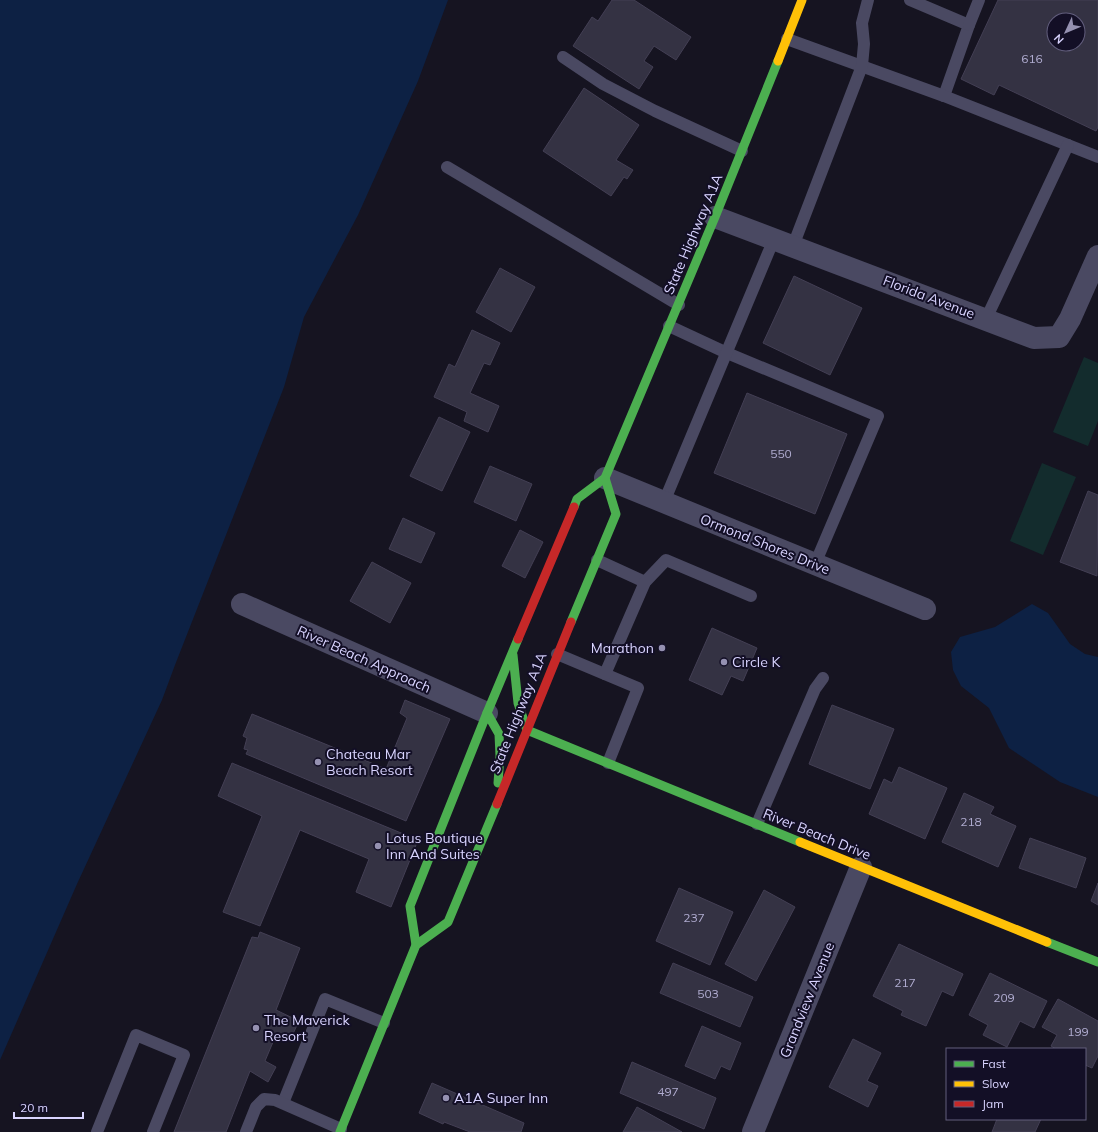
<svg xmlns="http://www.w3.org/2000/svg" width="1098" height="1132" viewBox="0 0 1098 1132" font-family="Mulish,sans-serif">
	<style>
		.green { fill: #132c2d }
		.water { fill: #0d2144 }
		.building { fill: #343243; stroke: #433f54; fill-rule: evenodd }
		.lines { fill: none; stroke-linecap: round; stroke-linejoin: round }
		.lane { stroke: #4a4962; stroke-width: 12 }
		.street { stroke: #4a4962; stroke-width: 22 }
		.fast { stroke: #4caf50; stroke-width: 9 }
		.slow { stroke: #ffc107; stroke-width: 9 }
		.jam { stroke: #c62828; stroke-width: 9 }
		.poi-dot { fill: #9591b1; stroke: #130f26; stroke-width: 1.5 }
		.labels { text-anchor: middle; stroke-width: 4; stroke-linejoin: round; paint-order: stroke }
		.number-label { font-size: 12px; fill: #b0acd0 }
		.street-label { font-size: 14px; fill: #d9d4ff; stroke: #130f26 }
		.poi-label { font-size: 14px; fill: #d9d4ff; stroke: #130f26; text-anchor: start }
	</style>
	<rect width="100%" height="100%" fill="#161421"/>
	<g class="green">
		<polygon points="1084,357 1098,363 1098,421 1088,446 1053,432"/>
		<polygon points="1042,463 1076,477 1043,555 1010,541"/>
	</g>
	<g class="water">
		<polygon points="0,0 448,0 418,81 358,215 304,317 284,387 175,665 162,700 77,884 0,1060"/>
		<polygon points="1032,604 1048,613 1070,644 1085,654 1098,657 1098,797 1060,782 1009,748 989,708 961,686 953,670 951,652 960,637 995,627"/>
	</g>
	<g class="building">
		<polygon points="612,0 634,0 691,37 676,60 654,46 644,61 653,67 639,89 573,46 592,17 598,21"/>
		<path d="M998,0H1098V127L1096,131L999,85L994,95L961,79ZM1054,20H1078V44H1054Z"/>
		<polygon points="584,88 639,125 616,160 633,170 627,179 624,177 611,196 543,151"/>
		<polygon points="500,268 535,287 511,332 476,312"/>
		<polygon points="794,276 862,308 830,375 763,343"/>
		<polygon points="472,330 500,343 490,365 484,363 470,393 499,406 488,432 464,421 467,412 434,397 449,364 455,367"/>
		<polygon points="747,393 847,434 815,514 714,473"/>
		<polygon points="439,417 470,432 442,491 410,476"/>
		<polygon points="490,466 532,484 516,521 474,502"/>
		<polygon points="1088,491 1098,495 1097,576 1060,562"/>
		<polygon points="403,518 435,533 421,563 389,549"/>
		<polygon points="520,530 543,542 525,578 502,566"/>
		<polygon points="372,562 411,583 390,623 350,601"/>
		<polygon points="712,628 757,648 743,681 731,676 722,695 689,680"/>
		<polygon points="405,700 450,719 406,821 246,754 248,750 244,749 247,738 243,736 252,714 386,769 407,718 400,713"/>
		<polygon points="832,705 894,729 870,789 809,764"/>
		<polygon points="232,763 418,840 391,907 356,892 369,859 300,830 260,926 223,912 262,816 218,796"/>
		<polygon points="899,767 947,788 925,839 869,814 884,779 892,783"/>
		<polygon points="964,793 994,807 990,814 1016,826 998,867 942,842"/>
		<polygon points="1030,838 1086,858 1076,888 1019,868"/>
		<polygon points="1098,883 1098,905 1091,901"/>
		<polygon points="679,888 733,912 710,965 656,941"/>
		<polygon points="764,890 795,907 756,981 725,964"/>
		<polygon points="260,932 300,948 276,1010 299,1021 291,1038 276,1035 265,1061 276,1067 268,1082 250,1071 226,1132 174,1132 252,937 258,938"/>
		<polygon points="899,944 963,974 953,996 942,991 926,1026 901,1015 903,1011 873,996"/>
		<polygon points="673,963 753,997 740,1027 660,993"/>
		<polygon points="990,973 1047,1001 1034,1028 1020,1021 1007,1047 983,1035 988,1025 969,1015"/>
		<polygon points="1058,999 1098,1021 1098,1056 1092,1068 1085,1065 1085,1049 1056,1049 1051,1046 1057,1035 1042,1027"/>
		<polygon points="702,1026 741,1043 730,1070 721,1066 715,1079 685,1066"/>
		<polygon points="853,1039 881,1053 867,1081 878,1086 868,1107 829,1087"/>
		<polygon points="632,1062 716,1098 704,1129 620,1093"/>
		<polygon points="432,1083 524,1123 521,1132 470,1132 444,1122 443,1124 419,1113"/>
		<polygon points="637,1107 682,1132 623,1132"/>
		<polygon points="997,1119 1041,1119 1035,1132 992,1132"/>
	</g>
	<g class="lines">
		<g class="lane">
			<polyline points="910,0 969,25 944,96"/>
			<polyline points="969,25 979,0"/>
			<polyline points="787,39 944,96 1098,157"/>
			<polyline points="563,57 603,84 655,111 742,151"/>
			<polyline points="447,167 679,305"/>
			<polyline points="793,246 862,66 864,44 862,23 868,0"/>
			<polyline points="986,319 1068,145"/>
			<polyline points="669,326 727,353 878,416 815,564"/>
			<polyline points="664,502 774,239"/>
			<polyline points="597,560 645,582"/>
			<polyline points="557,654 638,688 608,763"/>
			<polyline points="605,674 645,582 666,560 751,596"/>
			<polyline points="757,824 815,689 823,678"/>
			<polyline points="283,1103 325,999 384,1023"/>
			<polyline points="97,1132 136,1035 184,1055 153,1132"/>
			<polyline points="246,1132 256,1107 264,1099 275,1100 341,1129"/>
		</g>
		<g class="street">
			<polyline points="715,217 1034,338 1059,337 1070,319 1098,256"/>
			<polyline points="605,478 925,609"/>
			<polyline points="242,604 487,713"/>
			<polyline points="753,1132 861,867"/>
		</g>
		<g class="fast">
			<polyline points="574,507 577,499 605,478 715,217 778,61"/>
			<polyline points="571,622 616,514 605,478"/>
			<polyline points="513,655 518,703 527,730"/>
			<polyline points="487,713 499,734 500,756 498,783"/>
			<polyline points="527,730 800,842"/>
			<polyline points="1047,942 1098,962"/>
			<polyline points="416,945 410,906 487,713 518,639"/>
			<polyline points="340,1132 416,945 448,922 497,804"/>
		</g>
		<g class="slow">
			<polyline points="778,61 802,0"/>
			<polyline points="800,842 1047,942"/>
		</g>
		<g class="jam">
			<polyline points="518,639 574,507"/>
			<polyline points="497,804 571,622"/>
		</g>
	</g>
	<g class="poi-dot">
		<circle cx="662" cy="648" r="4"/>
		<circle cx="724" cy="662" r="4"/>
		<circle cx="318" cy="762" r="4"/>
		<circle cx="378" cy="846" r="4"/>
		<circle cx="256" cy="1028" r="4"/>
		<circle cx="446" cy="1098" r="4"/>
	</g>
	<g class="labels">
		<g class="number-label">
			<text x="1032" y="63">616</text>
			<text x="781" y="458">550</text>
			<text x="971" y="826">218</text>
			<text x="694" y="922">237</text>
			<text x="905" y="987">217</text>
			<text x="708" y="998">503</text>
			<text x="1004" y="1002">209</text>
			<text x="1078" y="1036">199</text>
			<text x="668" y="1096">497</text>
		</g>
		<g class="street-label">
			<text transform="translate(693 234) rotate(-67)" y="5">State Highway A1A</text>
			<text transform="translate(929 297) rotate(21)" y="5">Florida Avenue</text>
			<text transform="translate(765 544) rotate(22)" y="5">Ormond Shores Drive</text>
			<text transform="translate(364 659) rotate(24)" y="5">River Beach Approach</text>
			<text transform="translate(518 713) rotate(-68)" y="5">State Highway A1A</text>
			<text transform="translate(817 834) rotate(22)" y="5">River Beach Drive</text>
			<text transform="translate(807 1000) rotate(-68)" y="5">Grandview Avenue</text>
		</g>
		<g class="poi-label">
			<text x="654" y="653" text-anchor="end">Marathon</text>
			<text x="732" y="667">Circle K</text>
			<text x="326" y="759">Chateau Mar<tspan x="326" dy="16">Beach Resort</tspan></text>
			<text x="386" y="843">Lotus Boutique<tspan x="386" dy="16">Inn And Suites</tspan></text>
			<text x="264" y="1025">The Maverick<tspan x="264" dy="16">Resort</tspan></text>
			<text x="454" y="1103">A1A Super Inn</text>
		</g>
	</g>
	<rect x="946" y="1048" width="140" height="72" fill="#130f26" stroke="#625e7d"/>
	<rect x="954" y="1061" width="20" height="6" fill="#4caf50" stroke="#625e7d"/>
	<text x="982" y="1068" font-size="12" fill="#d9d4ff">Fast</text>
	<rect x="954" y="1081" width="20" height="6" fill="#ffc107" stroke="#625e7d"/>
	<text x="982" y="1088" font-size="12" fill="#d9d4ff">Slow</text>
	<rect x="954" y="1101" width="20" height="6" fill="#c62828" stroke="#625e7d"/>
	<text x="982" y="1108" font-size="12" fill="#d9d4ff">Jam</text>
	<g transform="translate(1066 32) rotate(226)"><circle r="19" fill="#130f26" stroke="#625e7d"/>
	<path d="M0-3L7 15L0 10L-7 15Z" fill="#9591b1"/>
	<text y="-6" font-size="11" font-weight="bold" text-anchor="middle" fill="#d9d4ff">N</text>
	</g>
	<path d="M14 1112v6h69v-6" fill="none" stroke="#d9d4ff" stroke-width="2"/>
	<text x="20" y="1112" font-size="12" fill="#d9d4ff" stroke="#130f26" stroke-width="3" paint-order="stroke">20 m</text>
</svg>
